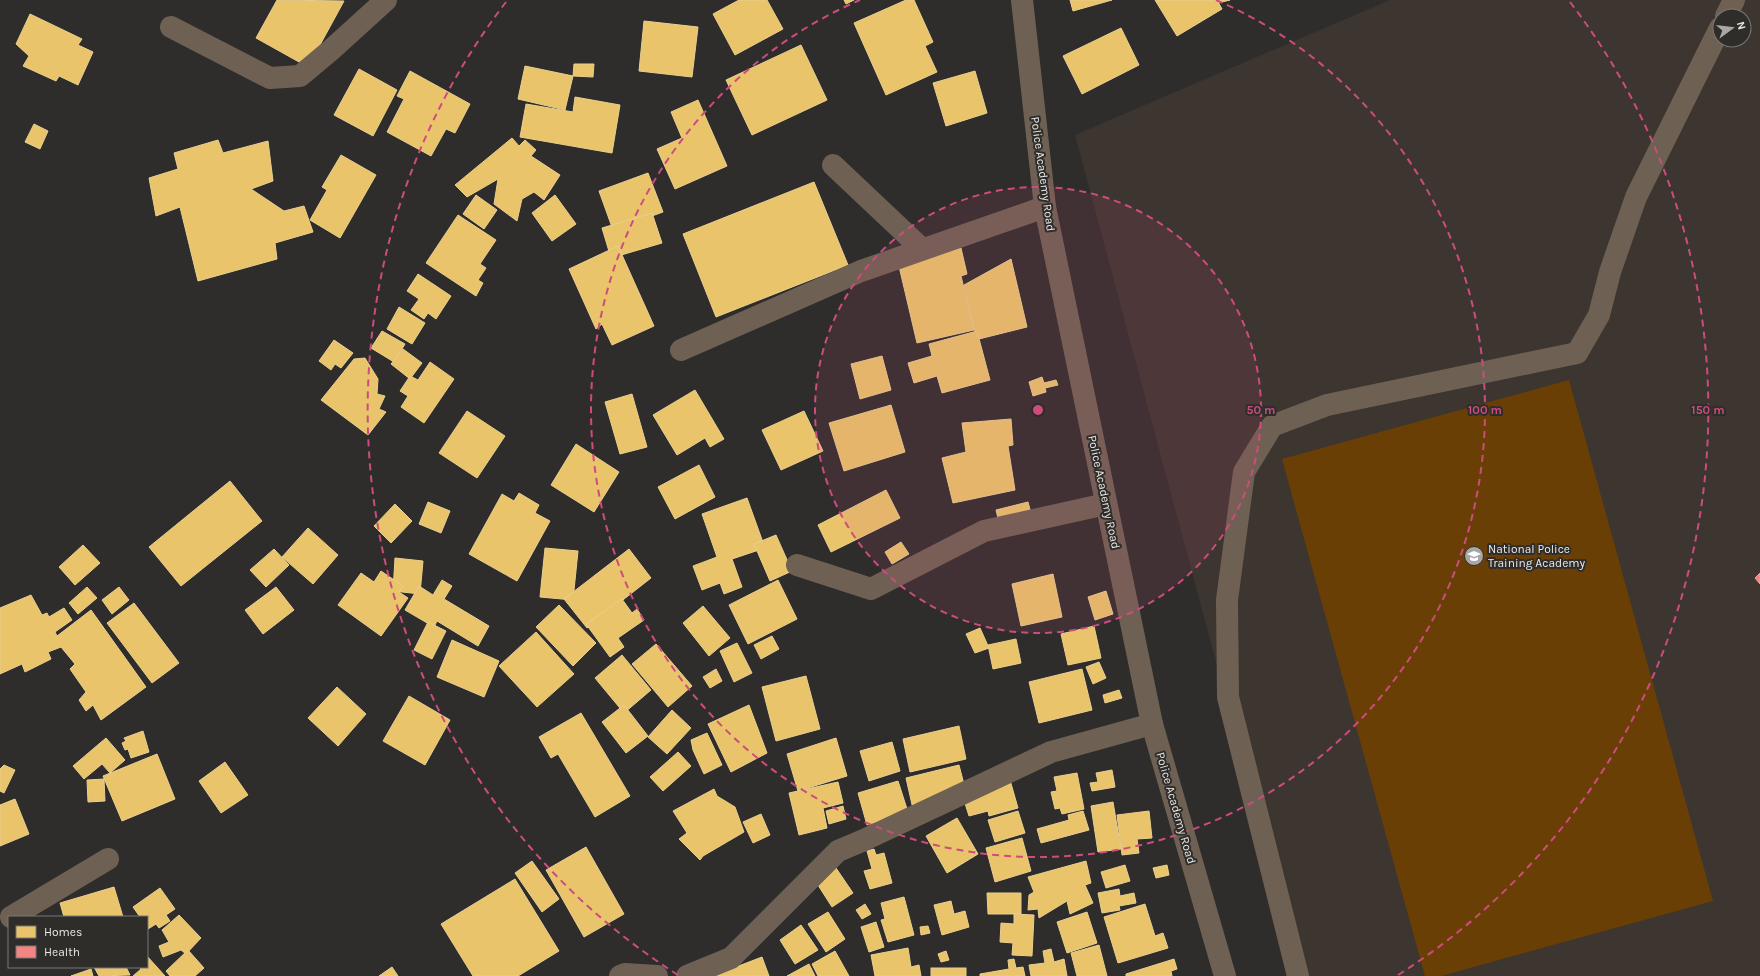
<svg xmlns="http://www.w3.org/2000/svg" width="1760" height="976" viewBox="0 0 1760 976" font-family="Karla,sans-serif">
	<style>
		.built { fill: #3c3530; fill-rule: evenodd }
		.green { fill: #6a3f06 }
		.homes { fill: #e9c46a; stroke: #e9cf90 }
		.health { fill: #f28482; stroke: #f0a2a0 }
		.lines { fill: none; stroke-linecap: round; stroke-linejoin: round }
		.minor { stroke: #6e6154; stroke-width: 22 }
		.ring { fill: none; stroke: #cc4c7e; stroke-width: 2; stroke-dasharray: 7 5 }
		.labels { text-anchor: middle; stroke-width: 4; stroke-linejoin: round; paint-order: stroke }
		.street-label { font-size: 12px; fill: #eae8e7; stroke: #2f2d2a }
		.poi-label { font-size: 12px; fill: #eae8e7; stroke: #2f2d2a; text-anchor: start }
		.centre { fill: #cc4c7e; stroke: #2f2d2a; stroke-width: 2 }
		.ring-label { font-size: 12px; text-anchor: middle; font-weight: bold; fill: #cc4c7e; stroke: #2f2d2a; stroke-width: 4; stroke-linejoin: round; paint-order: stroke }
	</style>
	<rect width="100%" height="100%" fill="#2e2d2b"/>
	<path class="built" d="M1390,0H1760V976H1300L1075,135ZM1720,16H1744V40H1720Z"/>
	<polygon class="green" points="1569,380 1713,901 1441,976 1425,976 1282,459"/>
	<g class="homes">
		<polygon points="277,0 344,1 308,67 256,38"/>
		<polygon points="739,0 767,0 783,29 735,55 713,14"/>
		<polygon points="844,0 854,0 846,4"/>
		<polygon points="906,0 914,0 933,42 925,46 937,72 886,95 854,23"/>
		<polygon points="1070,0 1112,0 1073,11"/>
		<polygon points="1155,0 1217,0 1222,9 1177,36"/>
		<polygon points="1218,0 1230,0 1218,3"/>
		<polygon points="30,14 82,39 78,45 93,52 78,85 59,76 56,81 23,66 29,56 16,44"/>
		<polygon points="644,21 698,27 692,77 639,71"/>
		<polygon points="1121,28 1139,65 1082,94 1063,56"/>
		<polygon points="801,45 827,100 752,135 726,80"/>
		<polygon points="574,64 594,64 593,77 573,76"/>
		<polygon points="525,66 573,76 565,110 518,99"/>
		<polygon points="359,69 397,90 373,136 334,115"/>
		<polygon points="410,71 470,104 455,133 446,129 431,156 387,132 404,99 397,96"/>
		<polygon points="975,71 987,113 946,126 933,83"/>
		<polygon points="575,97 620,105 612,153 520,137 526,104 573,112"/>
		<polygon points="698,100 727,166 675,189 657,149 682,138 671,112"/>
		<polygon points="34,124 48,131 40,149 25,142"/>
		<polygon points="512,138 519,146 525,140 536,150 531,156 560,175 544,200 534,192 522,199 517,221 494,204 498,179 467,197 455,185"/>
		<polygon points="218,140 223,153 268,141 273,181 251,189 284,211 304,206 313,232 275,243 277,259 198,281 180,207 156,216 149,178 178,169 174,153"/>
		<polygon points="341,155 376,175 340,238 310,220 327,190 322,187"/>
		<polygon points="648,173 663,212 613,230 599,191"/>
		<polygon points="814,182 848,265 716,317 683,234"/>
		<polygon points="476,195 497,210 484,229 463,214"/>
		<polygon points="555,195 576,224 552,241 532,213"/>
		<polygon points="652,213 662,243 611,258 602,228"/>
		<polygon points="458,215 496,240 480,264 486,268 478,280 483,283 476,296 426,263"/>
		<polygon points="618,246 654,326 612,345 602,324 596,329 569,269"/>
		<polygon points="961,248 967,274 961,276 974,330 917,343 898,262"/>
		<polygon points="1011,259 1027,327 979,339 977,331 974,330 964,285"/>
		<polygon points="418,274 451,296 436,319 428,313 424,319 411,310 419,299 407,291"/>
		<polygon points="399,307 425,323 412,344 387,329"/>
		<polygon points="382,331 405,344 394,362 371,348"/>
		<polygon points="977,331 990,380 942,393 937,376 914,383 908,363 932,356 929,344"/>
		<polygon points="334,340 353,353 341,368 335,364 331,370 319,361"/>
		<polygon points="403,349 422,363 410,379 391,364"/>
		<polygon points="882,356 891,390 860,399 851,364"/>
		<polygon points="365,358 378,379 377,394 385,396 379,409 386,412 368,435 321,400 354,359"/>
		<polygon points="430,362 454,379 424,423 401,407 408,396 400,391 410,376 418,380"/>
		<polygon points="1042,377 1044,383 1056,380 1058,385 1045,388 1046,392 1033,396 1029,382"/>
		<polygon points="695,390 724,439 710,447 705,438 677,455 653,415"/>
		<polygon points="632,394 647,447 620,454 605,402"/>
		<polygon points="891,405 905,452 844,471 829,423"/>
		<polygon points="467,411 505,436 477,478 439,453"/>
		<polygon points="804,411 823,451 781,470 762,430"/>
		<polygon points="1011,419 1013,445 1008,446 1015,490 953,503 942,458 966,452 962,423"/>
		<polygon points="576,444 619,472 594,512 551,485"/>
		<polygon points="699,465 715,497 675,519 658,487"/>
		<polygon points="230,481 262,521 181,586 149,547"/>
		<polygon points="886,490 900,518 831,552 818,525"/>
		<polygon points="519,493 539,505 535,513 550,521 517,581 469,554 502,494 514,501"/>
		<polygon points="747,498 765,548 732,559 742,587 724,594 720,583 702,590 693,566 717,557 702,514"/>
		<polygon points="428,502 450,511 441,533 419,524"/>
		<polygon points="1028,502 1035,528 1002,535 996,510"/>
		<polygon points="395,504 412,521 391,543 374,526"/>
		<polygon points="308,528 338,555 313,584 282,557"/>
		<polygon points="776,535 792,571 770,581 754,544"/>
		<polygon points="901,542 909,554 892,564 885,552"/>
		<polygon points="83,545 100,563 75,585 59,567"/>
		<polygon points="545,548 578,551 573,600 540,597"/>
		<polygon points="274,549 289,565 266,587 250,570"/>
		<polygon points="629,549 651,578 587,628 564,599"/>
		<polygon points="395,558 423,561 420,594 393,591"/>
		<polygon points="381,571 403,586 399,592 408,598 381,636 338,605 361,573 374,582"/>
		<polygon points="1053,574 1062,617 1021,626 1012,584"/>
		<polygon points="442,580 452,586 444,599 489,626 478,646 437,621 434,627 405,610 419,586 433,595"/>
		<polygon points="778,580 797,619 748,644 729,605"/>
		<polygon points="87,587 97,598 78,614 69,603"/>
		<polygon points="119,587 129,600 112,614 102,600"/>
		<polygon points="276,587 294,610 263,634 245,610"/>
		<polygon points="1106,591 1113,614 1095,620 1088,597"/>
		<polygon points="31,595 42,615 47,613 49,617 64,608 72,620 55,632 57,636 91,610 146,687 101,720 93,705 86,711 79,700 86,692 70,669 75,664 61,647 48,652 51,659 25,672 22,664 0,674 0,608"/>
		<polygon points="622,599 632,613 637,609 644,620 618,638 624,647 610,657 586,624"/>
		<polygon points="134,603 179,663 152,683 107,623"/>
		<polygon points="559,605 596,643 573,666 536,627"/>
		<polygon points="703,606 730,638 709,656 683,623"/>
		<polygon points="428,622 446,631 432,659 414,650"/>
		<polygon points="1094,626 1101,658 1068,665 1061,634"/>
		<polygon points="980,628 989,648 975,653 966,634"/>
		<polygon points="536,632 574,674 537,707 499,666"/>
		<polygon points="772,636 779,649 761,659 754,645"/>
		<polygon points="1016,639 1021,663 993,669 988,645"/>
		<polygon points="452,640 499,661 484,697 437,677"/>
		<polygon points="737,643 752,673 734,682 720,651"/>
		<polygon points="656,644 692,686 668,707 632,664"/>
		<polygon points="622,655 651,690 624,713 595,678"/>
		<polygon points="1099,662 1106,678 1093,684 1086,667"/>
		<polygon points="716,669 722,681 710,688 703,677"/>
		<polygon points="1082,669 1092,710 1039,723 1029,682"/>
		<polygon points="806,676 820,729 776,741 762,687"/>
		<polygon points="337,687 366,714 338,746 308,718"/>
		<polygon points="1119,690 1122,698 1105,703 1103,695"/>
		<polygon points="409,696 450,720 425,765 383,741"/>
		<polygon points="624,705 648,736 626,753 602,722"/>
		<polygon points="749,705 767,753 731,772 708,724"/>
		<polygon points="672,710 691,728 667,754 648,737"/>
		<polygon points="581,713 630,796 595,817 558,754 551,758 539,737"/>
		<polygon points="959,726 966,759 910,772 903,739"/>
		<polygon points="143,731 149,752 131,758 128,749 125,750 122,743 126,741 124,738"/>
		<polygon points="707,733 722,765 704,774 693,750 691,740"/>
		<polygon points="106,738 125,760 110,773 102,764 84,779 73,766"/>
		<polygon points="836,738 847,776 798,791 787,754"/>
		<polygon points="892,742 900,771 869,781 860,751"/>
		<polygon points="678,752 691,766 663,791 650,777"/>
		<polygon points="157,754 175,799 122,821 103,776"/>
		<polygon points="225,762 248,795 221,813 199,781"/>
		<polygon points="4,765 15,770 4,793 0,791 0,769"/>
		<polygon points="959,765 967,796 913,809 906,778"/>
		<polygon points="1112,770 1115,787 1092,791 1090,783 1098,782 1096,773"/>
		<polygon points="1077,773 1084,809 1062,814 1060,808 1055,809 1051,792 1057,791 1054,777"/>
		<polygon points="104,779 105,801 88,802 87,780"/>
		<polygon points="1010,780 1018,808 989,816 988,811 969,816 962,794"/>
		<polygon points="898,781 908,812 867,825 858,793"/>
		<polygon points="838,782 843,803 823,808 827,828 799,835 789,793"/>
		<polygon points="714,789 717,796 735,807 744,832 703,856 700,860 679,839 687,833 673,811"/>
		<polygon points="15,799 29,834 0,846 0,805"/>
		<polygon points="1113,802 1121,849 1098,852 1091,806"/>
		<polygon points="843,806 846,819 829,824 826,811"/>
		<polygon points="1018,811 1025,833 995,842 988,820"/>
		<polygon points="1083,811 1089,830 1041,843 1037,829 1069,820 1068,815"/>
		<polygon points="1149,811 1152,838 1137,839 1139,853 1122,855 1117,815"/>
		<polygon points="761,814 770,835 753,843 743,822"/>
		<polygon points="957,818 978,854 947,873 926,836"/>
		<polygon points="1022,838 1031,871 995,882 986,848"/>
		<polygon points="586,847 624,914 584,937 546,870"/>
		<polygon points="874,849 876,855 884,853 892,883 870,889 864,871 872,869 867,851"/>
		<polygon points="532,861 559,899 542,912 515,873"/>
		<polygon points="1086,861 1091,883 1085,885 1093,903 1070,914 1067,901 1039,918 1038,909 1028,910 1029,895 1034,892 1028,877"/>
		<polygon points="1125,865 1130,881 1106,888 1101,872"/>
		<polygon points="1167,865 1169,875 1156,878 1153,868"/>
		<polygon points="836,868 853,893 832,907 816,882"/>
		<polygon points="515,879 559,951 518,976 473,976 441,924"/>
		<polygon points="114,887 123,917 64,917 60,903"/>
		<polygon points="160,888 175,909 166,915 170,921 159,928 156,924 148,929 147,917 140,917 133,907"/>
		<polygon points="1119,889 1120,896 1134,893 1136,903 1119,906 1120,910 1102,913 1098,893"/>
		<polygon points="987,893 1021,893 1021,914 988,914"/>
		<polygon points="904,897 914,935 888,942 881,920 885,919 881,903"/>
		<polygon points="951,901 954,914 965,911 969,927 942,935 934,905"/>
		<polygon points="865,904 871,914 862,919 856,910"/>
		<polygon points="1145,904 1155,936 1163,933 1168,948 1118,963 1104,917"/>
		<polygon points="828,912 845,939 826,952 808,924"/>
		<polygon points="1087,912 1097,943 1067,953 1057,922"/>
		<polygon points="1014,914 1034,915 1032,956 1012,955 1013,943 1000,942 1001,923 1014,924"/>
		<polygon points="179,915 201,938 186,954 181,950 163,957 159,946 169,942 162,930"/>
		<polygon points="876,922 884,947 869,952 861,927"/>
		<polygon points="801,925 818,950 795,964 780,940"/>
		<polygon points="928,926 930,933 921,935 920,927"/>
		<polygon points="1099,945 1107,976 1077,976 1071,953"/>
		<polygon points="908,948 911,967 919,965 921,976 875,976 871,955"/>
		<polygon points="1051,949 1054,962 1064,959 1067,976 1031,976 1029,965 1045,963 1043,951"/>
		<polygon points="188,950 204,968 195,976 170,976 166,971"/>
		<polygon points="835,951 849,976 818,976 812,964"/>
		<polygon points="946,951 949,960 941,962 938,954"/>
		<polygon points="147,956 165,976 133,976 141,969 139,967 147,967"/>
		<polygon points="762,957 769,976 715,976 715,975"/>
		<polygon points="1014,959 1016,968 1023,967 1025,976 980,976 980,974 1009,969 1008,960"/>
		<polygon points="1174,959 1177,969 1171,971 1172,976 1126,976 1126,974"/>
		<polygon points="809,964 815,976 787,976"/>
		<polygon points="94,967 126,967 130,975 99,976"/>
		<polygon points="392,967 398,976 379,976"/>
		<rect x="931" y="968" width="35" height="8"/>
		<polygon points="91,969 93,976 71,976"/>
	</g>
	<polygon class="health" points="1760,573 1760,584 1755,578"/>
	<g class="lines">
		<g class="minor">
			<polyline points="1022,0 1045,207 1152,724 1225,976"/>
			<polyline points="1726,16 1734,0"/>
			<polyline points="171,27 270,78 300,76 331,50 386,0"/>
			<polyline points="833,165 922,249"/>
			<polyline points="681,350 861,271 1045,207"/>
			<polyline points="797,565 871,589 984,531 1106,504"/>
			<polyline points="11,917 108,859"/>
			<polyline points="620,976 625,974 657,976"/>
			<polyline points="687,976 731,958 838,851 864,840 1051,752 1152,724"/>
			<polyline points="1298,976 1228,697 1227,600 1244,472 1272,426 1327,405 1577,353 1599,315 1610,272 1636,197 1720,28"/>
		</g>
	</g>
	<circle cx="1038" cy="410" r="223" fill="#cc4c7e" fill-opacity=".12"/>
	<g class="ring">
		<circle cx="1038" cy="410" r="223"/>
		<path d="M1216 0A447 447 0 1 1 860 0"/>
		<path d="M678 975A670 670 0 0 1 506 2M1570 2A670 670 0 0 1 1398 975"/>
	</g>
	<defs>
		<symbol id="school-disc" viewBox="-11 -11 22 22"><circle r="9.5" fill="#a8a7a5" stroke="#2f2d2a"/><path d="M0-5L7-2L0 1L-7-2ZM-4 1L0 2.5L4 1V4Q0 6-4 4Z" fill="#fff"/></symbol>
	</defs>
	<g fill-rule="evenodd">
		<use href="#school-disc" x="1463" y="545" width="22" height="22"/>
	</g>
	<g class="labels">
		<g class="street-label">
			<text transform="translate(1043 174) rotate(82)" y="4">Police Academy Road</text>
			<text transform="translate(1104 492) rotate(78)" y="4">Police Academy Road</text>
			<text transform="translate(1176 808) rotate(74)" y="4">Police Academy Road</text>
		</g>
		<g class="poi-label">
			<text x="1488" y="553">National Police<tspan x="1488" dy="14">Training Academy</tspan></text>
		</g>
	</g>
	<circle cx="1038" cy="410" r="6" class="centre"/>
	<g class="ring-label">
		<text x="1261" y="414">50 m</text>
		<text x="1485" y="414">100 m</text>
		<text x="1708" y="414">150 m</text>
	</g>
	<rect x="8" y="916" width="140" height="52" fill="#2f2d2a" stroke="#7a7876"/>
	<rect x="16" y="926" width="20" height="12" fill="#e9c46a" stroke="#7a7876"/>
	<text x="44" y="936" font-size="12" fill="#eae8e7">Homes</text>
	<rect x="16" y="946" width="20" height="12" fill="#f28482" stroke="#7a7876"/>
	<text x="44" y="956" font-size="12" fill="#eae8e7">Health</text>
	<g transform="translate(1732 28) rotate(75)"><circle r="19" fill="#2f2d2a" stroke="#7a7876"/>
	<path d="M0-3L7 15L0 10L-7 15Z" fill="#a8a7a5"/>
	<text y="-6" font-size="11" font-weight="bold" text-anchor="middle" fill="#eae8e7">N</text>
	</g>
</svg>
